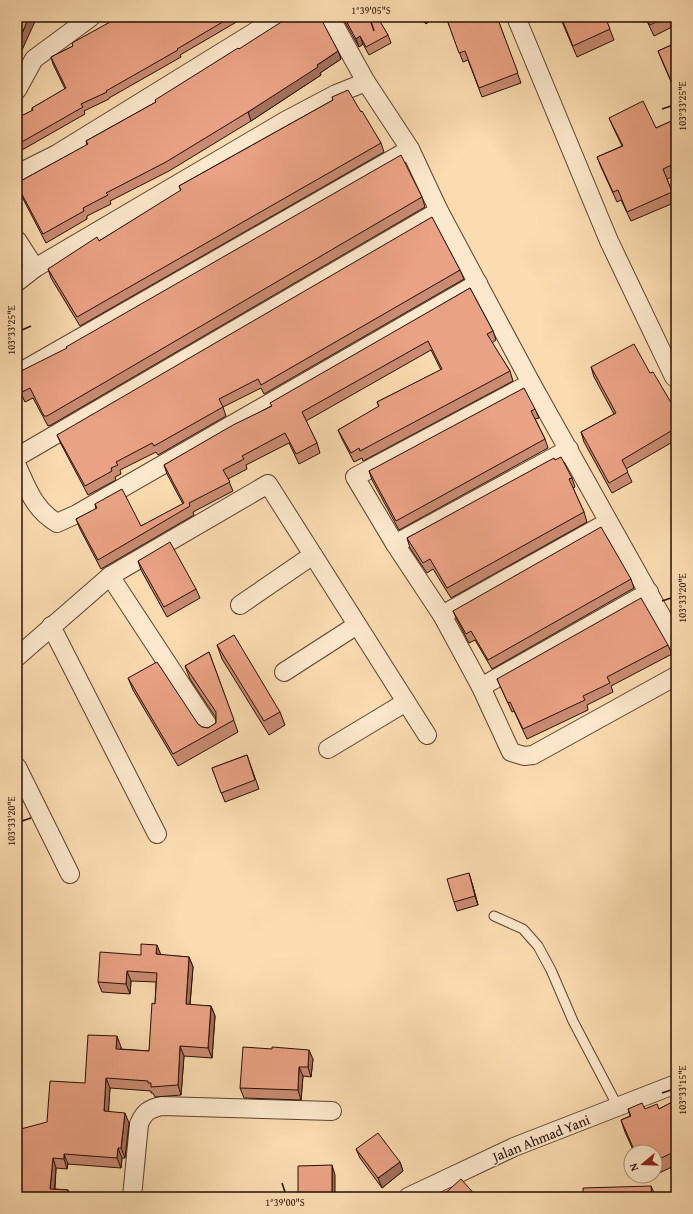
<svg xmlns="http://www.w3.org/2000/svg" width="693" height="1214" viewBox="0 0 693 1214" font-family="'Gentium Book Plus',serif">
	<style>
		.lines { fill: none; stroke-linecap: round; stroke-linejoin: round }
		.lane-casing { stroke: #5c422c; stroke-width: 11 }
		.street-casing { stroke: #5c422c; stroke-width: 20 }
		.lane { stroke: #fce8cc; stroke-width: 9 }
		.street { stroke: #fce8cc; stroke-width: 18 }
		.wall { fill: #c98b72; stroke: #270f00 }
		.shaded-wall { fill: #a4715c; stroke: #270f00 }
		.building { fill: #eaa284; stroke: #270f00 }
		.ticks { fill: none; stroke: #270f00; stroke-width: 1.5 }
		.labels { text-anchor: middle; stroke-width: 3; stroke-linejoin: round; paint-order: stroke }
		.street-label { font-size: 14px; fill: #270f00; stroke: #fce8cc }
		.neatline { fill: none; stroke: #270f00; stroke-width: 1.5 }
		.ticks-label { font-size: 10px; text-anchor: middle; fill: #270f00 }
	</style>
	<rect width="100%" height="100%" fill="#fadcb0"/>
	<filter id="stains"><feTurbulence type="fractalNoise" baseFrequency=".005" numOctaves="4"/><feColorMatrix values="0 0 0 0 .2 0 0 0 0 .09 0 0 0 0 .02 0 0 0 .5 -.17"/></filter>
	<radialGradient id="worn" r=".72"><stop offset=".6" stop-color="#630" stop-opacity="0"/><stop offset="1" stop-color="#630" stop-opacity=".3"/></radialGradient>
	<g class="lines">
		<defs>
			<polyline id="lane" points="494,916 523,929 538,946 551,970 573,1021 618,1107"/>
			<g id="street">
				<polyline points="330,17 366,82"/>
				<polyline points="516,17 609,241 674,377"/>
				<polyline points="17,90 34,59 91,17"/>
				<polyline points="17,174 57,154 279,17"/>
				<polyline points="17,240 35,268"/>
				<polyline points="17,282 35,268 285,121 336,94 366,82 410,149 439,211 531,383 676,642"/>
				<polyline points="17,374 410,149"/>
				<polyline points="531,383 355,477 395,544 442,615 481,687 511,752 524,756 533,755 676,676"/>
				<polyline points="17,457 439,211"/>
				<path d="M17,466C28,490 34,509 57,523L77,514L478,283"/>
				<polyline points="395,544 569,449"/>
				<polyline points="110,576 268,484 427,735"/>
				<polyline points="240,605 313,555"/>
				<polyline points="442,615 608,522"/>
				<polyline points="51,626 157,834"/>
				<polyline points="17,657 110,576 211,730"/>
				<polyline points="284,672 357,625"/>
				<polyline points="481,687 649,592"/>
				<polyline points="328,749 406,702"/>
				<polyline points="17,767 70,874"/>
				<path d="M132,1197L139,1124C144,1112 149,1109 161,1106L332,1111"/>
				<polyline points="408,1197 514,1147 676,1084"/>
			</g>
		</defs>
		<use href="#lane" class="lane-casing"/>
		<use href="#street" class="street-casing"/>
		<use href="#lane" class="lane"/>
		<use href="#street" class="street"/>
	</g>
	<g class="wall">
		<polygon points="119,17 245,17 180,55 181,57 109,98 109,99 84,111 85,114 22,150 17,139 17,118 32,111 32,108 65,89 53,64 51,57 73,46"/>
		<polygon points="342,17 377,17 388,35 391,43 369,55 363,44 359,47"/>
		<polygon points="419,17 434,17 426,24"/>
		<polygon points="446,17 497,17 521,83 482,97 468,60 463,62"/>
		<polygon points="560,17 605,17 614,40 577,57"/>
		<polygon points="645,17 676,17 676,25 654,36"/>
		<polygon points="676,43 676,93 662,61 658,51"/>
		<polygon points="239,49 338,51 341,59 320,73 321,75 251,121 169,171 110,201 111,204 87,216 87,219 46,243 19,191 17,185 17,183 87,145 86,141 156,102"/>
		<polygon points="332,97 361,112 381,143 384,152 80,326 51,278 48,269 99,241 181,191 179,186 333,100"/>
		<polygon points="609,118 656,128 676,119 676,175 667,179 676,202 631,221 621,200 617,202 601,167 597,157 622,146 613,127"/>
		<polygon points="422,197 425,207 51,425 48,426 33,398 25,402 17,385 17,373"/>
		<polygon points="460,270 464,279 264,394 261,388 223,407 226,416 158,455 156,452 120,470 121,474 115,477 116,480 88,495 61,444 57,435"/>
		<polygon points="470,288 493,331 496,340 492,343 510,371 513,381 363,461 362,458 354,462 342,439 338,430 379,407 377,402 441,370 431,350 306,421 317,443 320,453 299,464 289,443 246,465 247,469 228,479 233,491 193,512 194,515 101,569 80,529 76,519 96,509 95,504 141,526 183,504 167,474 164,465 271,406"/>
		<polygon points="591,367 650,373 676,411 676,440 626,469 632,482 612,493 584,442 581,432 614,414 594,377"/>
		<polygon points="535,409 539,418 535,419 545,439 548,448 399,530 372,480 369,471"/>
		<polygon points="555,460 572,478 575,487 573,488 584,512 587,522 451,598 433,569 427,573 410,548 407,538"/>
		<polygon points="138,561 196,589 200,598 167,617 141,570"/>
		<polygon points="631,579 634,588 492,669 475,640 469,643 457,620 453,611"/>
		<polygon points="217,645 280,712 285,725 269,735 222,659"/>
		<polygon points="668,645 672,654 611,686 613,692 587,705 588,710 527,739 514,711 512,712 501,688 497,679"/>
		<polygon points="209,652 238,732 178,766 133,690 128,678 198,724 202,727 208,728 216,723 216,718 190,679 185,666"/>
		<polygon points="247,755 259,789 225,802 212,768"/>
		<polygon points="472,883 478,905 457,911 454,902"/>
		<polygon points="141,955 160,955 189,957 193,967 190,1005 211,1006 215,1016 212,1058 184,1056 181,1095 155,1097 153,1093 151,1093 151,1091 110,1088 108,1111 129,1123 125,1158 122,1158 121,1168 68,1164 67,1169 56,1168 55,1189 68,1190 71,1197 17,1197 47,1122 85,1083 121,1047 121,1049 149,1051 155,1004 156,982 131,981 130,994 102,992 98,982"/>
		<polygon points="313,1059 311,1077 303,1076 301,1100 244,1098 240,1088"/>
		<polygon points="676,1100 676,1165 655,1175 655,1152 634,1152 625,1132 621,1120 630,1116 628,1109 659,1109"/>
		<polygon points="356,1149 400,1162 403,1171 382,1188 360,1158"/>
		<polygon points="644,1176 652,1176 646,1179"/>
	</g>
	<g class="shaded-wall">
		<polygon points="29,17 37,17 17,61 17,45"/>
		<polygon points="375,17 377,17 379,22 373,22"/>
		<polygon points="423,17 434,17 426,24"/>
		<polygon points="360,36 363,44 359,47 356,39"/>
		<polygon points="338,51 341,59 320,73 321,75 251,121 248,112"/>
		<polygon points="469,873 472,883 478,905 475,896"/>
		<polygon points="157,945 161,955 156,954"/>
		<polygon points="189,957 193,967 189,1015 186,1004"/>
		<polygon points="127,971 131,981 130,994 126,984"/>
		<polygon points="211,1006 215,1016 212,1058 208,1048"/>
		<polygon points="117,1036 121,1047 120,1059 116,1049"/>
		<polygon points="180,1046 184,1056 181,1095 178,1085"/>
		<polygon points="309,1050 313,1059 311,1077 308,1067"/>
		<polygon points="299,1067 303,1076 301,1100 298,1090"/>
		<polygon points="106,1078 110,1088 108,1121 104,1111"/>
		<polygon points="125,1113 129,1123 125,1158 121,1148"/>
		<polygon points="118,1148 122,1158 121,1168 117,1158"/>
		<polygon points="64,1154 68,1164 67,1169 64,1159"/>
		<polygon points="53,1158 56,1168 54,1197 50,1189"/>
		<polygon points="400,1162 403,1171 382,1188 378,1178"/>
		<polygon points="332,1165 335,1175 335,1197 332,1197"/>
		<polygon points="651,1186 655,1195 655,1197 652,1197"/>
		<polygon points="68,1190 71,1197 68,1197"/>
	</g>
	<g class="building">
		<polygon points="17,17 29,17 17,45"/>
		<polygon points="119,17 231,17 177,49 178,50 106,91 107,92 81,104 83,107 20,143 17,137 17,118 33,110 32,108 66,88 51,57 73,46 72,43"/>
		<polygon points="289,17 320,17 338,51 317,65 318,67 248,112 166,162 106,193 108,195 83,208 84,211 43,234 17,185 17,183 88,144 86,141 156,102 155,100 238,48 239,49"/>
		<polygon points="344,17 375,17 373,22 378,18 388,35 366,47 360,36 356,39"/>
		<polygon points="446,17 497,17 518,73 479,88 465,51 459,53"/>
		<polygon points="561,17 605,17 610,29 573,46"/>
		<polygon points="646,17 666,17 650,25"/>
		<polygon points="676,43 676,92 658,51"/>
		<polygon points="348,90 361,112 362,111 381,143 77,317 48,269 97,237 99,241 181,190 179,186 333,100 332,97"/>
		<polygon points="643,101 656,128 676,119 676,163 663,169 672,192 627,212 618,190 613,192 597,157 623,146 609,118"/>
		<polygon points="401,155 422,197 47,416 44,416 30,388 22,392 17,383 17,373 67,348 66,347"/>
		<polygon points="432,217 460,270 261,385 258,379 219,399 223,407 154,446 152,443 116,462 118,465 111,468 112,471 85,486 57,435"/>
		<polygon points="470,288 493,331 487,334 510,371 360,451 359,448 351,453 338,430 379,406 377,402 442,369 428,341 302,412 317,443 296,454 285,433 242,456 244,459 223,470 230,482 189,503 190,506 98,560 76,519 97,508 95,504 122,489 141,526 184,503 164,465 233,425 272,406 270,403"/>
		<polygon points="634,344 650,373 653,372 676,411 676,428 622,460 628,472 609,483 581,432 616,413 591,367"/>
		<polygon points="524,388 535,409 531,411 545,439 396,521 369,471"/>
		<polygon points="561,457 572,478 569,479 584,512 447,588 430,559 423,563 407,538 554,458 555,460"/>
		<polygon points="601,527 631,579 488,660 471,631 466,634 453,611"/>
		<polygon points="170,542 196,589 164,607 138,561"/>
		<polygon points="641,598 668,645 607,677 610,683 583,696 585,700 523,729 510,702 508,703 497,679"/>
		<polygon points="234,635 280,712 264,721 217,645"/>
		<polygon points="209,652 234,720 173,754 128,678 157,662 198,724 202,727 208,728 216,723 216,712 185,666"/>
		<polygon points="247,755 255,780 221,793 212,768"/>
		<polygon points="469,873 475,896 454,902 447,879"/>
		<polygon points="141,944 157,945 156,954 189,957 186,1004 211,1006 208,1048 180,1046 178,1085 151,1087 151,1083 148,1083 148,1081 106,1078 104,1111 125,1113 121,1148 118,1148 117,1158 64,1154 64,1159 53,1158 50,1189 68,1190 68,1197 17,1197 17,1130 47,1122 50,1081 85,1083 88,1035 117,1036 116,1049 149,1051 152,1003 155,1004 157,973 127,971 126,984 98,982 100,952 141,955"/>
		<polygon points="243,1047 272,1049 272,1047 309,1050 308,1067 299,1067 298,1090 240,1088"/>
		<polygon points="676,1100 676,1151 655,1161 655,1152 635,1152 621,1120 631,1116 628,1109 642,1103 645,1109 657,1104 659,1109"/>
		<polygon points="378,1133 400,1162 378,1178 356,1149"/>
		<polygon points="332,1165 332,1197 298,1197 298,1166"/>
		<polygon points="461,1179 477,1197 443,1197 442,1196"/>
		<polygon points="651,1186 652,1197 583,1197 583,1188"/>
	</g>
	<path class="ticks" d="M371,22L374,31M662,109L671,106M22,330L31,326M662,601L671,598M22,821L31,818M662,1093L671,1090M282,1183L285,1192"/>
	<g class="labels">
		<g class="street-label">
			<text transform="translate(541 1138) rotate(-22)" y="5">Jalan Ahmad Yani</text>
		</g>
	</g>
	<rect width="693" height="1214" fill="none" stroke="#fadcb0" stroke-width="44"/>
	<g transform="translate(643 1164) rotate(251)"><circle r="19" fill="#fce8cc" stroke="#a7917a"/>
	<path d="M0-3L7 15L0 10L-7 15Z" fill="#8f2418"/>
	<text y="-6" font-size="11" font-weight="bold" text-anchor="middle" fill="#270f00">N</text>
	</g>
	<rect x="22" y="22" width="649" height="1170" class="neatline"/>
	<g class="ticks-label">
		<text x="371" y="14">1°39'05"S</text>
		<text transform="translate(682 106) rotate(-90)" y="4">103°33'25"E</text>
		<text transform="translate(11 330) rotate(-90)" y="4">103°33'25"E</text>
		<text transform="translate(682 598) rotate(-90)" y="4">103°33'20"E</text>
		<text transform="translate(11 821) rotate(-90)" y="4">103°33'20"E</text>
		<text transform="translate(682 1090) rotate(-90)" y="4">103°33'15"E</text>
		<text x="285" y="1206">1°39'00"S</text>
	</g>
	<rect width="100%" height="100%" filter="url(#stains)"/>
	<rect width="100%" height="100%" fill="url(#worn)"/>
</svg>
